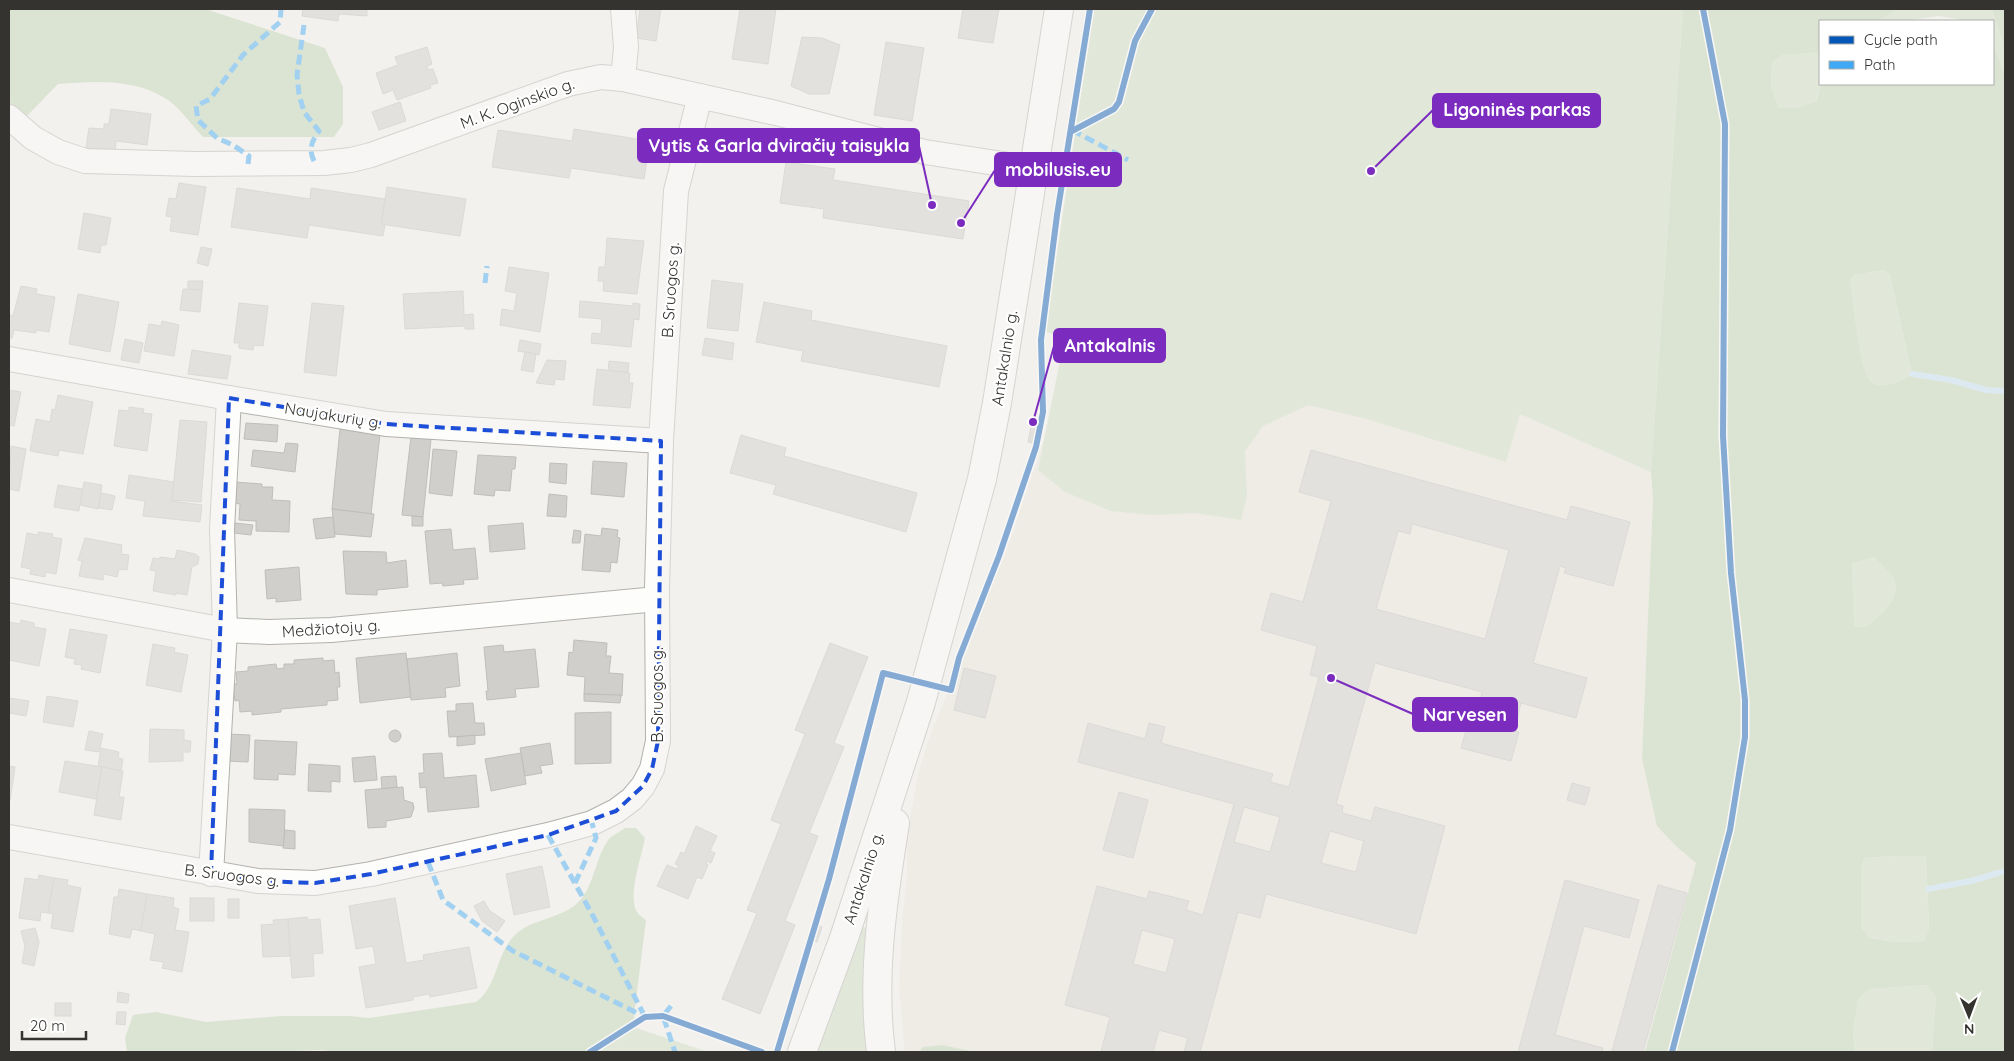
<svg xmlns="http://www.w3.org/2000/svg" width="2014" height="1061" viewBox="0 0 2014 1061" font-family="Quicksand,sans-serif">
	<style>
		.built { fill: #e8e6dc }
		.green { fill: #ccddc3 }
		.forest { fill: #bed6b2; fill-rule: evenodd }
		.lines { fill: none; stroke-linecap: round; stroke-linejoin: round }
		.stream { stroke: #c4dff3; stroke-width: 6 }
		.building { fill: #d0cfcb; stroke: #bfbebb; fill-rule: evenodd }
		.minor-casing { stroke: #b2b1ad; stroke-width: 26 }
		.primary-casing { stroke: #b2b1ad; stroke-width: 30 }
		.minor { stroke: #fdfdfc; stroke-width: 24 }
		.primary { stroke: #fdfdfc; stroke-width: 28 }
		.quiet { stroke: #3fa9f5; stroke-width: 5; stroke-dasharray: 10 5; stroke-linecap: butt }
		.cycleway-casing { stroke: #fff; stroke-width: 9 }
		.cycleway { stroke: #0057b8; stroke-width: 6 }
		.marked { fill: none; stroke: #1d4ed8; stroke-width: 4; stroke-dasharray: 10 6; stroke-linejoin: round }
		.labels { text-anchor: middle; stroke-width: 4.5; stroke-linejoin: round; paint-order: stroke }
		.street-label { font-size: 16px; fill: #343330; stroke: #fff }
		.leader { fill: none; stroke: #7b2cbf; stroke-width: 2 }
		.callout-dot { fill: #7b2cbf; stroke: #fff; stroke-width: 2 }
		.callout { fill: #7b2cbf; stroke: #7b2cbf; stroke-width: 2 }
		.callout-label { font-size: 18px; text-anchor: middle; font-weight: bold; fill: #fff }
	</style>
	<rect width="100%" height="100%" fill="#f2f1ed"/>
	<polygon class="built" points="1094,9 1683,9 1651,472 1653,499 1642,758 1677,847 1696,863 1645,1052 976,1052 942,1045 923,1047 919,1052 905,1052 899,988 902,923 907,875 907,835 918,774 929,738 1010,542 1049,424 1065,336 1045,332"/>
	<g class="green">
		<polygon points="1094,9 1683,9 1651,472 1520,414 1506,462 1367,419 1308,405 1263,426 1245,451 1247,496 1241,520 1195,513 1152,515 1111,511 1065,492 1038,470 1065,336 1045,332"/>
		<polygon points="1897,9 1992,9 2005,49 2005,77 1999,58 1993,49 1993,21 1969,21 1939,16 1903,21 1878,21"/>
		<polygon points="1796,52 1820,52 1821,84 1817,101 1797,108 1779,108 1771,86 1772,63 1782,55"/>
		<path d="M1884,270L1890,275L1912,374C1902,381 1879,392 1869,379C1859,365 1854,301 1850,280L1854,275Z"/>
		<path d="M1874,557C1879,562 1889,569 1893,577C1904,597 1879,617 1865,627L1853,626L1852,564Z"/>
		<polygon points="1896,856 1926,856 1929,928 1926,941 1895,942 1870,938 1861,927 1861,874 1864,858"/>
		<polygon points="863,927 866,928 863,994 867,1052 817,1052"/>
		<polygon points="1928,985 1936,997 1932,1052 1855,1052 1853,1032 1858,1000 1869,989"/>
		<polygon points="636,1028 708,1052 598,1052"/>
	</g>
	<g class="forest">
		<path d="M9,9H205L325,48L343,87V124L334,137H203C192,126 181,109 168,100C136,78 95,81 58,84L26,117L9,102Z"/>
		<path d="M1683,9H1897L1878,21H1820V52L1782,55L1772,63L1771,86L1779,108H1797L1817,101L1821,84H1993V49L1999,58L2005,77V1052H1932L1936,997L1927,985L1869,989L1858,1000L1853,1032L1855,1052H1645L1696,863L1677,847L1657,826L1642,758L1653,499L1651,472ZM1884,270L1890,275L1912,374C1902,381 1879,392 1869,379C1859,365 1854,301 1850,280L1854,275ZM1874,557C1879,563 1889,570 1893,577C1904,597 1879,617 1865,627L1854,626L1852,564ZM1896,856H1926L1929,928L1925,941L1895,942L1870,938L1861,927V874L1864,858Z"/>
		<polygon points="1992,9 2005,9 2005,49"/>
		<path d="M625,828H636L645,838C642,855 627,897 637,912C639,915 643,918 646,920L634,1015L636,1028L598,1052H340L320,1050L274,1052H127L125,1038L133,1015L156,1012L206,1022L281,1016H350L369,1018L476,1002C497,987 496,956 513,937C531,917 565,920 582,898C595,881 596,856 609,839C613,835 620,832 625,828Z"/>
		<polygon points="942,1045 976,1052 919,1052 923,1047"/>
	</g>
	<g class="lines">
		<g class="stream">
			<polyline points="1912,374 1951,380 1986,390 2005,391"/>
			<polyline points="1928,889 1971,881 2005,871"/>
		</g>
	</g>
	<g class="building">
		<polygon points="303,9 367,9 367,16 339,14 338,21 302,16"/>
		<polygon points="640,9 661,9 656,41 636,38"/>
		<polygon points="740,9 776,9 768,64 732,59"/>
		<polygon points="963,9 999,9 993,43 958,38"/>
		<polygon points="802,37 822,38 840,45 829,94 809,94 791,86"/>
		<polygon points="886,42 924,48 912,121 874,115"/>
		<polygon points="427,47 432,64 427,66 428,70 433,69 438,83 430,85 431,88 397,100 393,90 383,94 376,73 398,65 395,57"/>
		<polygon points="400,102 406,121 379,130 372,112"/>
		<polygon points="111,109 151,114 147,145 116,141 115,152 86,148 89,128 104,129 104,124 109,124"/>
		<polygon points="574,129 650,141 644,179 571,168 569,178 492,167 498,130 572,141"/>
		<polygon points="786,162 835,169 833,180 969,201 963,239 823,218 824,209 780,203"/>
		<polygon points="179,183 206,187 198,235 170,231 172,217 166,216 169,198 176,199"/>
		<polygon points="387,187 466,199 460,236 381,224"/>
		<polygon points="237,188 310,199 311,188 385,199 381,224 385,224 383,236 309,225 307,238 231,227"/>
		<polygon points="84,213 111,218 106,245 101,245 100,253 78,249"/>
		<polygon points="607,238 644,241 637,294 603,291 604,281 598,281 599,267 605,267"/>
		<polygon points="201,247 212,249 208,266 197,263"/>
		<polygon points="509,267 549,273 540,332 500,325 502,309 514,311 517,293 505,291"/>
		<polygon points="712,280 743,284 738,331 707,328"/>
		<polygon points="188,281 203,281 202,290 188,289"/>
		<polygon points="21,286 37,289 36,294 55,297 49,332 36,330 36,333 14,330 12,338 9,338 9,315 13,316"/>
		<polygon points="183,289 202,290 200,312 180,310"/>
		<polygon points="463,291 464,315 473,314 474,329 465,329 465,326 405,329 403,294"/>
		<polygon points="78,294 119,302 110,352 69,344"/>
		<polygon points="580,301 633,306 633,303 640,304 639,320 634,319 631,347 591,343 592,333 601,334 602,319 579,317"/>
		<polygon points="764,302 812,311 811,320 947,346 939,387 801,361 803,351 756,342"/>
		<polygon points="239,303 268,306 263,346 254,345 253,350 239,348 239,343 234,343"/>
		<polygon points="312,303 344,306 336,376 304,372"/>
		<polygon points="162,321 179,325 174,356 144,351 149,324 161,326"/>
		<polygon points="705,338 734,343 732,360 702,355"/>
		<polygon points="125,339 143,343 139,363 121,360"/>
		<polygon points="520,340 541,344 539,355 518,351"/>
		<polygon points="192,350 231,356 227,379 188,374"/>
		<polygon points="525,352 536,354 533,372 521,370"/>
		<polygon points="547,360 566,361 564,380 555,379 554,385 536,383"/>
		<polygon points="609,361 629,363 628,372 608,371"/>
		<polygon points="597,369 630,373 629,383 633,383 630,408 593,405"/>
		<polygon points="9,390 21,392 14,426 9,425"/>
		<polygon points="58,395 93,402 83,454 59,450 58,456 30,451 36,419 50,422 52,409 55,410"/>
		<polygon points="129,407 144,409 143,413 152,414 147,451 114,446 119,410 129,411"/>
		<polygon points="180,420 207,422 201,502 172,500"/>
		<polygon points="246,423 278,425 277,442 244,439"/>
		<polygon points="1031,427 1035,428 1033,443 1028,442"/>
		<polygon points="340,429 380,434 371,514 332,509"/>
		<polygon points="741,435 786,448 784,456 917,493 906,532 773,494 776,485 730,473"/>
		<polygon points="411,436 431,439 423,517 402,515"/>
		<polygon points="286,443 298,444 295,472 251,466 253,450 284,453"/>
		<polygon points="11,446 26,449 19,491 9,489"/>
		<polygon points="433,449 457,451 452,496 429,493"/>
		<path d="M1311,450L1567,520L1571,506L1630,522L1613,586L1564,573L1566,568L1560,566L1533,663L1587,678L1576,718L1521,703L1514,731L1519,732L1511,761L1461,748L1469,720L1474,721L1482,692L1375,663L1336,804L1343,806L1342,813L1371,821L1375,807L1445,826L1416,934L1266,894L1260,918L1238,912L1200,1052H1184L1188,1038L1159,1030L1153,1052H1101L1110,1017L1065,1005L1097,886L1147,899L1149,891L1189,901L1186,910L1203,915L1234,804L1078,762L1088,723L1145,739L1149,723L1165,727L1161,743L1273,774L1270,782L1289,787L1319,677L1310,675L1317,646L1261,630L1271,593L1303,602L1331,501L1299,492ZM1412,524L1509,550L1485,639L1376,609L1398,531L1410,534ZM1244,807L1280,817L1270,852L1234,842ZM1330,831L1364,841L1356,872L1321,863ZM1142,930L1175,939L1166,973L1133,964Z"/>
		<polygon points="478,455 516,457 515,469 512,469 510,491 495,490 494,496 474,494"/>
		<polygon points="593,461 627,463 624,497 591,494"/>
		<polygon points="550,463 567,464 566,484 549,482"/>
		<polygon points="129,475 174,482 171,501 202,505 200,522 143,516 145,501 126,498"/>
		<polygon points="84,482 102,485 98,509 80,505"/>
		<polygon points="235,482 262,484 262,487 273,487 272,500 290,501 289,532 256,531 256,521 239,520 240,504 234,503"/>
		<polygon points="58,485 82,489 79,511 54,507"/>
		<polygon points="101,493 115,496 112,510 99,508"/>
		<polygon points="549,494 567,496 566,517 547,516"/>
		<polygon points="332,509 374,514 371,537 335,534"/>
		<polygon points="412,516 423,517 423,526 412,526"/>
		<polygon points="333,517 335,537 316,539 313,519"/>
		<polygon points="235,523 253,525 251,535 234,533"/>
		<polygon points="523,523 525,549 490,552 488,526"/>
		<polygon points="602,528 618,530 617,537 620,538 617,563 611,562 610,572 582,570 585,534 601,536"/>
		<polygon points="451,529 453,550 475,548 478,579 463,580 464,584 443,586 442,583 430,584 425,531"/>
		<polygon points="574,530 581,531 580,543 572,543"/>
		<polygon points="38,532 53,534 52,537 62,539 56,574 46,572 45,577 30,574 31,569 21,567 27,533 38,535"/>
		<polygon points="85,538 122,545 121,554 129,555 127,570 119,569 117,577 104,574 103,580 79,576 82,561 78,560"/>
		<polygon points="177,550 195,554 199,557 198,564 192,567 187,595 176,593 176,595 153,591 156,571 150,570 153,558 159,559 160,557 175,559"/>
		<polygon points="343,551 386,552 387,563 406,560 408,587 377,590 377,595 346,594"/>
		<polygon points="299,567 301,600 276,602 276,598 267,599 265,570"/>
		<polygon points="21,620 34,623 34,627 46,629 39,666 9,660 9,622 20,624"/>
		<polygon points="70,629 107,635 100,673 81,669 82,665 74,664 75,659 65,657"/>
		<polygon points="574,640 607,643 606,656 611,656 609,673 623,674 622,696 584,694 585,677 567,675 569,652 573,653"/>
		<polygon points="830,643 868,657 834,743 844,747 809,833 818,836 785,921 795,925 760,1014 722,999 757,913 747,910 781,824 771,820 805,734 795,730"/>
		<polygon points="153,644 175,648 174,652 188,655 181,692 146,685"/>
		<polygon points="503,645 504,652 535,649 539,687 515,689 516,697 487,700 486,691 488,691 484,647"/>
		<polygon points="406,653 411,697 360,703 356,658"/>
		<polygon points="457,653 460,686 445,688 446,697 411,700 407,659"/>
		<polygon points="323,658 323,661 334,660 335,673 339,672 340,687 337,687 338,700 327,701 327,705 281,709 281,712 252,715 252,711 240,712 239,700 235,701 233,684 237,684 236,672 248,671 248,667 276,664 277,669 284,668 284,664 294,664 294,660"/>
		<polygon points="964,668 996,676 985,718 954,710"/>
		<polygon points="584,694 621,695 620,703 584,701"/>
		<polygon points="47,696 78,701 73,727 43,722"/>
		<polygon points="9,698 29,701 26,716 9,713"/>
		<polygon points="473,703 475,723 484,723 485,735 449,737 447,711 456,711 456,704"/>
		<polygon points="611,712 611,763 575,764 575,713"/>
		<polygon points="150,729 184,730 184,740 191,741 190,752 183,752 183,761 149,762"/>
		<circle cx="395" cy="736" r="6"/>
		<polygon points="89,731 103,734 99,752 85,750"/>
		<polygon points="227,734 250,735 248,762 226,761"/>
		<polygon points="475,735 475,744 457,746 457,737"/>
		<polygon points="255,740 297,742 295,775 278,774 278,780 254,779"/>
		<polygon points="550,743 553,764 540,766 542,773 525,776 520,748"/>
		<polygon points="101,748 119,752 118,758 123,759 121,771 98,767"/>
		<polygon points="442,753 444,778 476,775 479,807 428,812 426,787 420,788 419,773 424,773 423,754"/>
		<polygon points="521,753 526,784 491,791 485,759"/>
		<polygon points="375,756 377,780 354,782 352,758"/>
		<polygon points="65,761 102,767 96,799 59,792"/>
		<polygon points="309,764 340,766 340,782 331,781 331,792 308,791"/>
		<polygon points="9,766 15,767 10,801 9,801"/>
		<polygon points="102,767 123,771 119,797 124,797 121,820 94,815"/>
		<polygon points="396,776 397,787 382,789 381,777"/>
		<polygon points="1572,783 1590,788 1585,805 1567,800"/>
		<polygon points="403,787 404,800 413,803 414,808 411,817 386,821 386,827 368,828 365,790"/>
		<polygon points="1119,792 1148,800 1133,858 1103,850"/>
		<polygon points="249,809 285,810 284,846 249,842"/>
		<polygon points="696,826 717,836 710,851 715,853 711,863 707,861 706,864 708,865 702,879 697,877 688,899 657,886 667,865 677,869 679,866 675,864 681,852 684,854"/>
		<polygon points="285,830 295,831 295,849 283,848"/>
		<polygon points="542,866 550,907 514,915 506,874"/>
		<polygon points="39,875 54,878 48,913 41,912 40,921 19,918 25,878 38,880"/>
		<polygon points="54,878 68,880 67,885 81,888 73,932 51,928 53,914 48,913"/>
		<polygon points="1565,880 1639,900 1629,938 1584,926 1555,1035 1603,1048 1602,1052 1518,1052"/>
		<polygon points="1658,885 1687,893 1643,1052 1616,1052 1612,1051"/>
		<polygon points="119,889 147,894 141,931 132,929 130,938 109,934 114,897 118,897"/>
		<polygon points="147,894 174,898 173,907 179,909 175,930 189,932 182,972 162,968 164,962 150,960 155,934 141,931"/>
		<rect x="190" y="898" width="24" height="23"/>
		<polygon points="395,898 406,963 424,960 423,955 469,947 477,988 430,997 429,994 413,997 413,1000 366,1008 359,967 376,964 373,946 356,949 349,906"/>
		<rect x="228" y="899" width="11" height="19"/>
		<polygon points="484,901 490,911 505,921 497,932 482,921 474,906"/>
		<polygon points="307,917 308,920 320,919 323,953 313,954 314,976 292,978 288,919"/>
		<polygon points="288,919 290,956 263,957 261,925 274,924 273,920"/>
		<polygon points="818,926 822,927 817,942 813,940"/>
		<polygon points="35,928 39,942 34,966 22,963 25,946 21,931"/>
		<polygon points="118,992 129,994 128,1003 117,1002"/>
		<rect x="55" y="1003" width="16" height="13"/>
		<polygon points="117,1012 126,1012 125,1025 116,1024"/>
	</g>
	<g class="lines">
		<defs>
			<g id="minor">
				<polyline points="623,9 626,47 623,79"/>
				<polyline points="9,117 33,138 58,152 85,161 195,164 324,163 351,160 371,155 568,84 601,77 623,79 776,113 925,152 1034,169"/>
				<polyline points="9,359 229,398 386,424 661,441"/>
				<polyline points="9,590 225,630 269,632 331,630 657,599"/>
				<polyline points="9,837 258,881 315,883 371,874 548,835 592,823 616,811 632,799 643,786 652,769 658,741 657,588 661,441 676,191 700,96"/>
				<polyline points="211,874 225,630 222,529 229,398"/>
			</g>
			<g id="primary">
				<polyline points="802,1052 844,938 921,702 982,479 997,403 1059,9"/>
				<path d="M881,1052C871,976 883,899 895,823"/>
			</g>
		</defs>
		<use href="#minor" class="minor-casing"/>
		<use href="#primary" class="primary-casing"/>
		<use href="#minor" class="minor"/>
		<use href="#primary" class="primary"/>
		<g class="quiet">
			<path d="M304,25L297,75L299,94L304,112L319,131C311,142 308,150 315,163"/>
			<polyline points="1072,130 1128,160"/>
			<polyline points="248,164 249,156 233,145 217,138 198,120 196,106 210,99 243,55 280,22 281,9"/>
			<polyline points="485,283 487,266"/>
			<polyline points="548,835 592,914 645,1017"/>
			<polyline points="428,862 443,900 513,951 645,1017"/>
			<polyline points="575,883 596,838 592,823"/>
			<polyline points="671,1006 663,1016 675,1052"/>
		</g>
		<defs>
			<g id="cycleway">
				<polyline points="1072,131 1114,109 1119,102 1135,41 1152,9"/>
				<polyline points="590,1052 645,1017 663,1016 762,1052"/>
				<polyline points="777,1052 829,879 883,673 951,690 959,658 999,556 1036,447 1043,412 1041,340 1057,215 1090,9"/>
				<polyline points="1672,1052 1730,830 1745,737 1745,700 1731,573 1723,436 1725,124 1703,9"/>
			</g>
		</defs>
		<use href="#cycleway" class="cycleway-casing"/>
		<use href="#cycleway" class="cycleway"/>
	</g>
	<path d="M0 0H2014V1061H0ZM229,398L386,424L661,441L658,741L652,769L643,786L616,811L548,835L371,874L315,883L258,881L211,874Z" fill="#f2f1ed" fill-opacity=".55" fill-rule="evenodd"/>
	<path class="marked" d="M229,398L386,424L661,441L658,741L652,769L643,786L616,811L548,835L371,874L315,883L258,881L211,874Z"/>
	<g class="labels">
		<g class="street-label">
			<text transform="translate(517 103) rotate(-20)" y="6">M. K. Oginskio g.</text>
			<text transform="translate(670 290) rotate(-86)" y="6">B. Sruogos g.</text>
			<text transform="translate(1004 358) rotate(-81)" y="6">Antakalnio g.</text>
			<text transform="translate(333 415) rotate(9)" y="6">Naujakurių g.</text>
			<text transform="translate(331 628) rotate(-4)" y="6">Medžiotojų g.</text>
			<text transform="translate(657 695) rotate(-90)" y="6">B. Sruogos g.</text>
			<text transform="translate(232 875) rotate(7)" y="6">B. Sruogos g.</text>
			<text transform="translate(863 878) rotate(-72)" y="6">Antakalnio g.</text>
		</g>
	</g>
	<path class="leader" d="M1371 171L1433 110M932 205L919 146M961 223L995 170M1033 422L1054 346M1331 678L1413 714"/>
	<g class="callout-dot">
		<circle cx="1371" cy="171" r="5"/>
		<circle cx="932" cy="205" r="5"/>
		<circle cx="961" cy="223" r="5"/>
		<circle cx="1033" cy="422" r="5"/>
		<circle cx="1331" cy="678" r="5"/>
	</g>
	<g class="callout">
		<rect x="1433" y="94" width="167" height="33" rx="5"/>
		<rect x="638" y="129" width="281" height="33" rx="5"/>
		<rect x="995" y="153" width="126" height="33" rx="5"/>
		<rect x="1054" y="329" width="111" height="33" rx="5"/>
		<rect x="1413" y="698" width="104" height="33" rx="5"/>
	</g>
	<g class="callout-label">
		<text x="1517" y="116">Ligoninės parkas</text>
		<text x="779" y="152">Vytis &amp; Garla dviračių taisykla</text>
		<text x="1058" y="176">mobilusis.eu</text>
		<text x="1110" y="352">Antakalnis</text>
		<text x="1465" y="721">Narvesen</text>
	</g>
	<rect width="2014" height="1061" fill="none" stroke="#343330" stroke-width="20"/>
	<rect x="1819" y="20" width="175" height="65" fill="#ffffff" stroke="#aeadac"/>
	<rect x="1829" y="36" width="25" height="8" fill="#0057b8" stroke="#aeadac"/>
	<text x="1864" y="45" font-size="15" fill="#343330">Cycle path</text>
	<rect x="1829" y="61" width="25" height="8" fill="#3fa9f5" stroke="#aeadac"/>
	<text x="1864" y="70" font-size="15" fill="#343330">Path</text>
	<g transform="translate(1969 1016) rotate(179)" stroke="#ffffff" stroke-width="4" paint-order="stroke">
	<path d="M0-4L9 19L0 12L-9 19Z" fill="#343330"/>
	<text y="-8" font-size="14" font-weight="bold" text-anchor="middle" fill="#343330">N</text>
	</g>
	<path d="M22 1031v8h64v-8" fill="none" stroke="#343330" stroke-width="2.5"/>
	<text x="30" y="1031" font-size="15" fill="#343330" stroke="#ffffff" stroke-width="4" paint-order="stroke">20 m</text>
</svg>
